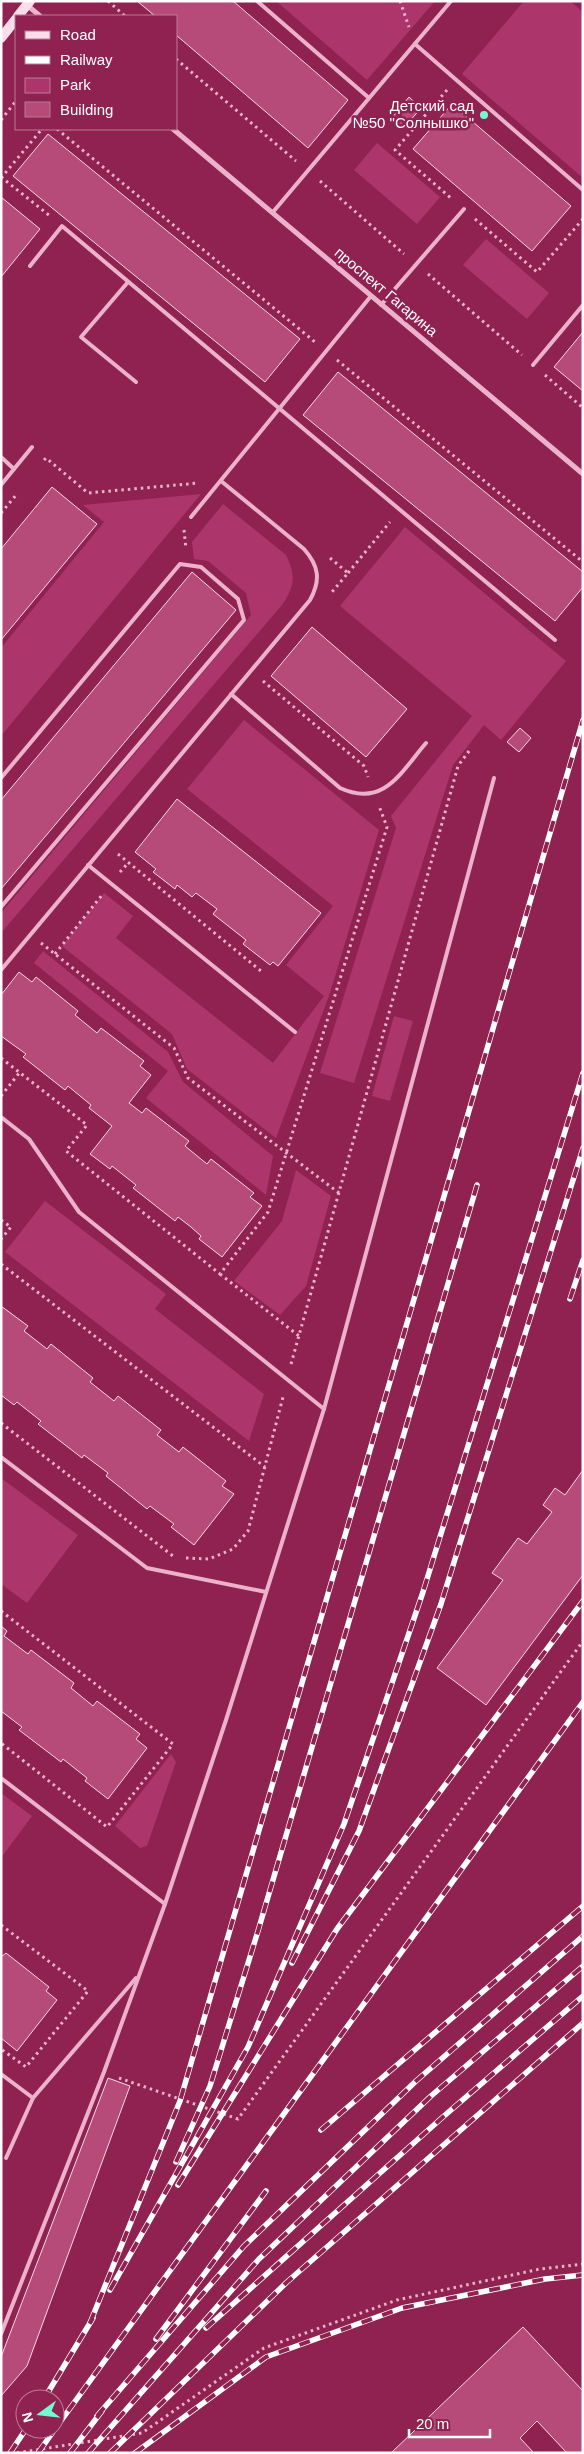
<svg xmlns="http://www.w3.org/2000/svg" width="584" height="2454" viewBox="0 0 584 2454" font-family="Helvetica,sans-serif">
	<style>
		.green { fill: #ac366b }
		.building { fill: #b64b7a; stroke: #f9d7e6 }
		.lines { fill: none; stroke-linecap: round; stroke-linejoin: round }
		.path { stroke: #ecb2cc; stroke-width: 3; stroke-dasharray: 2.5 4; stroke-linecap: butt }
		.service { stroke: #ecb2cc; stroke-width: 4 }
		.minor { stroke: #ecb2cc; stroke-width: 5 }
		.secondary { stroke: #f9dde9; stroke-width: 10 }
		.rail-casing { stroke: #fff; stroke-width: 5.5 }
		.rail { stroke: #8f2251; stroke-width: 4; stroke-dasharray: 11; stroke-linecap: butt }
		.poi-dot { fill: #74f8d2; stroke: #8f2251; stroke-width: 2 }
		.labels { text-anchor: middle; stroke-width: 5; stroke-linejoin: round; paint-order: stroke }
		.poi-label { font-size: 15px; fill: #fff; stroke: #8f2251; text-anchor: end }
		.street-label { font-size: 15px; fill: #fff; stroke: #8f2251 }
	</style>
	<rect width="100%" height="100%" fill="#8f2251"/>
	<g class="green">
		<polygon points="276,1 435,1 367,80"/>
		<polygon points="524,1 570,1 583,12 583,178 462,74"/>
		<polygon points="377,143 440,197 417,224 354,170"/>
		<polygon points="486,239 549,293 527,319 463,265"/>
		<polygon points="201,494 1,736 1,648 104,522 83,505"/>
		<path d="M223,504L286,555C296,576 295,586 282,605L1,933V913L251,615L246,593L208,561L194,559L192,542Z"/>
		<polygon points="405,527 566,661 501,740 484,725 453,765 354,1083 320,1073 396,828 391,816 472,716 340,606"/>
		<polygon points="244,720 379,830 330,993 276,1138 187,1069 172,1034 62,946 104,893 133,916 116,938 273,1063 324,996 286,965 333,906 187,789"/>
		<polygon points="43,951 168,1052 183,1082 273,1156 266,1195 146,1098 168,1071 34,963"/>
		<polygon points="394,1016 413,1021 390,1101 372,1096"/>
		<polygon points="296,1170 331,1196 306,1286 280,1315 234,1281 282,1221"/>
		<polygon points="45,1201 166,1294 155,1309 264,1394 249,1441 5,1252"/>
		<polygon points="1,1478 78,1535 27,1603 1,1584"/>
		<polygon points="171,1754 176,1762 147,1846 140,1848 115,1826"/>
		<polygon points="1,1793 32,1816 1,1858"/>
	</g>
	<g class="building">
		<polygon points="137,1 233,1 348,100 308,148 176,35 176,16 155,16"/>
		<polygon points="409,97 421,108 403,129 391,119"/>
		<polygon points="452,104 571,206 532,251 413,149"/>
		<polygon points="48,134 300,339 265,382 13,176"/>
		<polygon points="1,197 40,229 1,277"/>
		<polygon points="583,332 583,391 554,367"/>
		<polygon points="338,372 583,572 583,587 555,621 303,415"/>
		<polygon points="52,487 97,524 1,640 1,549"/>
		<polygon points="192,572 236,610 1,889 1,800"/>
		<polygon points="312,627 407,709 366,757 271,676"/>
		<polygon points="520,728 531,738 519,752 507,742"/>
		<polygon points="177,799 321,913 278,966 273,962 270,965 243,944 246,940 213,914 217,909 196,893 192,897 177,885 175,889 153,872 156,869 135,852"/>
		<polygon points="19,972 32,982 36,977 78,1011 75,1015 97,1033 101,1028 144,1061 140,1066 151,1075 129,1103 142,1113 146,1108 189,1141 185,1146 207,1164 211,1159 254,1193 250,1197 262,1206 222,1257 199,1239 201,1236 191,1227 178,1217 175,1221 133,1188 136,1185 112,1166 110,1169 90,1154 112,1126 89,1108 91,1105 68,1086 65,1090 23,1057 26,1054 1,1036 1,995"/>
		<polygon points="1,1306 28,1326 24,1331 47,1349 51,1344 93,1378 90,1382 114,1401 118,1396 161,1430 157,1435 179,1452 183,1447 226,1481 222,1486 234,1494 194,1545 171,1527 174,1524 150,1506 147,1509 106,1476 108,1473 84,1455 82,1458 38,1424 41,1421 17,1402 14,1405 1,1395"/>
		<polygon points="583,1470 583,1575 486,1705 437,1668 503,1580 492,1573 518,1538 527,1544 552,1512 543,1505 555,1488 565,1495"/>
		<polygon points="1,1626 7,1631 4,1636 28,1654 31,1650 74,1683 71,1688 93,1706 97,1701 140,1734 136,1739 147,1748 108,1799 85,1781 87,1778 63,1759 61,1762 19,1730 22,1727 1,1711"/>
		<polygon points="6,1953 49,1987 46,1991 57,2000 17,2051 1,2038 1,1957"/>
		<polygon points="108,2078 130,2086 27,2366 1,2396 1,2357"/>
		<polygon points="523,2327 583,2391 583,2453 567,2453 537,2421 520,2438 534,2453 391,2453"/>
	</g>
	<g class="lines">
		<g class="path">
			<polyline points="108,1 125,16"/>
			<polyline points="400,1 409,27"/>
			<polyline points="176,59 296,161"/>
			<polyline points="447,90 395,150 452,199"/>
			<polyline points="1,120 16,101"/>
			<polyline points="57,129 315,342"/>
			<polyline points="1,177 50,216"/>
			<polyline points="1,178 42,129"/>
			<polyline points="320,181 404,254"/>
			<polyline points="475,219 537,272 583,219"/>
			<polyline points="428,274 522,355"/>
			<polyline points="337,360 583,562"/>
			<polyline points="545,375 583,408"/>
			<polyline points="44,460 46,458 88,493 199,483"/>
			<polyline points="1,513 17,494"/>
			<polyline points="184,530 186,549"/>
			<polyline points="330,558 348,573 332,592"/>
			<polyline points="348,573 390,522"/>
			<polyline points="263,681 364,766 368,777"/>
			<polyline points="118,854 261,971"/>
			<polyline points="120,872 128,863"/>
			<polyline points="41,943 174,1048 188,1078 339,1193"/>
			<polyline points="55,954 102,895"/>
			<polyline points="1,1058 87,1125 66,1151 220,1274 268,1212 387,827 379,806"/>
			<polyline points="1,1096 20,1072"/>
			<polyline points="1,1220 11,1227 1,1239"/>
			<polyline points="1,1264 265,1467"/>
			<polyline points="220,1274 299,1336"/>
			<polyline points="291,1364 458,766 469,751"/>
			<polyline points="1,1423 173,1556"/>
			<polyline points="186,1558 209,1559 233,1549 248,1531 283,1397"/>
			<polyline points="1,1611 173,1744 107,1827 1,1743"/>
			<polyline points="1,1925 88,1991 26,2067 1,2049"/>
			<polyline points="119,2078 238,2119 583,1641"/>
			<polyline points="17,2453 142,2433 264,2348 397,2300 540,2269 583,2264"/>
		</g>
		<g class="service">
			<polyline points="257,1 369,98"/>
			<polyline points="415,44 583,190"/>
			<polyline points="273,212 451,1"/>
			<polyline points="30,266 62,226 555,640"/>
			<polyline points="128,282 81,337 136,382"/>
			<polyline points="381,305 464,209"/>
			<polyline points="533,365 583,305"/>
			<polyline points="1,457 14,469"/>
			<polyline points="1,485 32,447"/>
			<polyline points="191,517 371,296"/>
			<path d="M231,694L340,788C384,808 401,772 426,743"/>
			<polyline points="1,778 180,564 201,567 238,599 244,620 1,907"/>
			<polyline points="88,865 295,1032"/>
			<path d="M1,970L310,600C321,580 319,566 304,549L221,481"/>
			<polyline points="1,1117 29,1139 79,1212 324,1409"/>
			<polyline points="1,1457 147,1568 266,1592"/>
			<polyline points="1,1778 165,1904"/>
			<polyline points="1,2074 33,2098 136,1978"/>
			<polyline points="6,2158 33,2098"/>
			<polyline points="1,2334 104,2072 165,1904 226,1720 324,1409 494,778"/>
		</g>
		<g class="minor">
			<polyline points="27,5 40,16"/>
			<polyline points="173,129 583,474"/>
		</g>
		<g class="secondary">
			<polyline points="18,16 30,1"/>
			<polyline points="1,38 16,19"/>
		</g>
		<defs>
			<g id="rail">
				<polyline points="570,1299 583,1260"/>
				<polyline points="292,1963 359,1831 441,1604 583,1148"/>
				<polyline points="321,2130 583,1906"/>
				<polyline points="176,2162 210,2086 258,1931 477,1185"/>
				<polyline points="178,2185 337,1929 583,1601"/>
				<polyline points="110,2290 248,2047 344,1824 423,1592 583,1073"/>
				<polyline points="90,2323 180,2101 583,720"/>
				<polyline points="206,2328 444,2116 583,1996"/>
				<polyline points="156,2339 266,2191"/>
				<polyline points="44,2399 93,2318"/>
				<polyline points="97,2416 244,2246 416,2081 583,1936"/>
				<polyline points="55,2429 583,1702"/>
				<polyline points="10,2453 26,2429"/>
				<polyline points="38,2453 55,2429"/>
				<polyline points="70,2453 102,2411"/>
				<polyline points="88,2453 259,2259 431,2096 583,1966"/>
				<polyline points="110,2453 287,2282 583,2023"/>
				<polyline points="135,2453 266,2357 402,2308 545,2279 583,2275"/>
			</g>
		</defs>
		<use href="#rail" class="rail-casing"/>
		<use href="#rail" class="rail"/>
	</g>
	<circle class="poi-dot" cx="484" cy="115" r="5"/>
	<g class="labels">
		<g class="poi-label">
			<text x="474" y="111">Детский сад<tspan x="474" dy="17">№50 "Солнышко"</tspan></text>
		</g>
		<g class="street-label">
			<text transform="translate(386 292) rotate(40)" y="5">проспект Гагарина</text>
		</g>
	</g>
	<rect width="584" height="2454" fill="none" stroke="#ffffff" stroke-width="5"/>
	<rect x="15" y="15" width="162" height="115" fill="#8f2251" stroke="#bc7a97"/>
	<rect x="25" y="31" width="25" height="8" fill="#f9dde9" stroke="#bc7a97"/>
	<text x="60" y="40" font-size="15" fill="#ffffff">Road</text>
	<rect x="25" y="56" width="25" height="8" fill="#ffffff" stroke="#bc7a97"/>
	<text x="60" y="65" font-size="15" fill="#ffffff">Railway</text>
	<rect x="25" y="78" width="25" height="15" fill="#ac366b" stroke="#bc7a97"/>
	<text x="60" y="90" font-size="15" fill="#ffffff">Park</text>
	<rect x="25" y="102" width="25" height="15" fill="#b64b7a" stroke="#bc7a97"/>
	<text x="60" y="115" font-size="15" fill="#ffffff">Building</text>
	<g transform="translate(40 2414) rotate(255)"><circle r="24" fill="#8f2251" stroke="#bc7a97"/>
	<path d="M0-4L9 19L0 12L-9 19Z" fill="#74f8d2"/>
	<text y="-8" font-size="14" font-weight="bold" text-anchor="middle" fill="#ffffff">N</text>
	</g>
	<path d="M409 2429v8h81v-8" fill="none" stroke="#ffffff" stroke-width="2.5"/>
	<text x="416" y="2429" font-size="15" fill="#ffffff" stroke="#8f2251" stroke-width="4" paint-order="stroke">20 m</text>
</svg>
